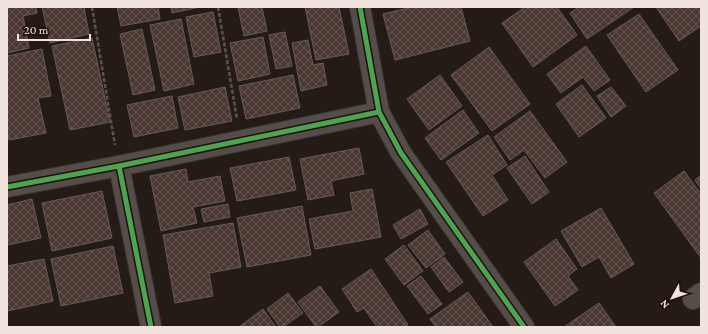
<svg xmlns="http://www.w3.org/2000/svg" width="708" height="334" viewBox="0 0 708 334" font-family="'Crimson Pro',serif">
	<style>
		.building { fill: url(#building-cross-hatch); stroke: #645b57 }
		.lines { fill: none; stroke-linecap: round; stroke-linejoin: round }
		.street-casing { stroke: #3e3733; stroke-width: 22 }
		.path { stroke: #5b534f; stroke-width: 2.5; stroke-dasharray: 4 2; stroke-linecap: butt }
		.street { stroke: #554d49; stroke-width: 20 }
		.cycleway-casing { stroke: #211007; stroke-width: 8 }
		.cycleway { stroke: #4ca352; stroke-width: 5 }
	</style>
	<defs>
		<pattern id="building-cross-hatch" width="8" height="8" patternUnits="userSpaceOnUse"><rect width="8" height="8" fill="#4c3833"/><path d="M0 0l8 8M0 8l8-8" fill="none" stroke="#665550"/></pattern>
	</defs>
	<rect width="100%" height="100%" fill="#251b16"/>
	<g class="building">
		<polygon points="7,7 36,7 37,13 23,16 29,48 7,53"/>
		<polygon points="42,7 84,7 89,34 50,43"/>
		<polygon points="117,7 158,7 160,19 121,26"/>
		<polygon points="171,7 200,7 172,13"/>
		<polygon points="238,7 262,7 267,31 244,36"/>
		<polygon points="305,7 339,7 349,54 316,60"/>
		<polygon points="412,7 461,7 470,41 395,60 383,14"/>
		<polygon points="525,7 557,7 577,35 533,67 502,23"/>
		<polygon points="579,7 634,7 587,39 570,13"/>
		<polygon points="656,7 701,7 701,26 679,41"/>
		<polygon points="213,12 221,52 194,57 186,17"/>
		<polygon points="639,14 678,70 646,92 607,35"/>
		<polygon points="181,19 194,84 164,91 150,25"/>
		<polygon points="142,29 155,90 133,95 120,34"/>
		<polygon points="285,32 292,66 276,69 269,35"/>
		<polygon points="263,37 270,74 238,81 230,43"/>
		<polygon points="92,38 110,122 70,130 52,46"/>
		<polygon points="308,40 313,65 323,63 327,85 301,91 292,43"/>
		<polygon points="586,46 610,80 594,91 583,77 561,93 547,74"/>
		<polygon points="489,47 530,104 492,131 451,75"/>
		<polygon points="42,49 51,96 38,98 46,133 9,140 7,128 7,56"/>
		<polygon points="293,75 300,108 246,119 239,86"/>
		<polygon points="440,75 462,106 429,130 407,99"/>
		<polygon points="582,85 606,118 579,137 556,104"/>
		<polygon points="225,87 232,121 185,130 178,97"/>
		<polygon points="611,87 626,106 611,117 597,96"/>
		<polygon points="172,96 178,128 134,137 127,105"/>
		<polygon points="463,110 479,133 441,160 425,138"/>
		<polygon points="530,111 567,162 545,178 524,150 510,160 494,137"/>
		<polygon points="488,135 507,165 492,175 508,200 483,216 446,162"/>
		<polygon points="359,148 364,174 331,181 334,195 308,200 300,159"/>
		<polygon points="525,156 549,192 532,204 507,168"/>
		<polygon points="289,157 296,190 237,201 230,168"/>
		<polygon points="186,169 188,182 220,176 225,201 193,207 197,223 161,231 150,176"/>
		<polygon points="684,171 701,194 701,258 654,193"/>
		<polygon points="701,175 701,189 695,180"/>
		<polygon points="372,189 381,237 315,249 309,219 353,211 350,193"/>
		<polygon points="102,191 112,238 52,251 42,203"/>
		<polygon points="32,199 41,238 7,245 7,205"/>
		<polygon points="228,204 230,217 204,222 201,209"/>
		<polygon points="302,206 311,255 247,267 237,218"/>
		<polygon points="601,208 634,264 611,278 599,257 582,267 561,231"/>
		<polygon points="420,209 428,224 401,239 393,225"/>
		<polygon points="233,223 241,267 209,273 213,296 175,303 163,235"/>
		<polygon points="428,230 445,254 426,268 408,245"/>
		<polygon points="556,239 577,269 568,276 578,290 555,306 524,262"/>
		<polygon points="404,245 423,271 404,285 385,259"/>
		<polygon points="113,246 123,293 61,306 51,259"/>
		<polygon points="444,257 463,282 449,292 431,267"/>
		<polygon points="44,259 53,301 7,311 7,266"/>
		<polygon points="371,269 408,325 405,327 377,327 364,308 357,312 342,289"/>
		<polygon points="421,276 442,304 428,314 407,286"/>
		<polygon points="320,286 339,312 318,327 316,327 298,302"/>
		<polygon points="468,292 493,327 436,327 430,319"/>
		<polygon points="288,293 303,313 283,327 280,327 267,309"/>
		<polygon points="599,303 616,327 564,327"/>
		<polygon points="263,309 276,327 239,327"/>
	</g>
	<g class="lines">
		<defs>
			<g id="street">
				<polyline points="360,7 379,112 401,153 524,327"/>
				<polyline points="119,166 151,327"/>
				<polyline points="7,187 119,166 379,112"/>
				<polyline points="693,299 701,293"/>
			</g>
		</defs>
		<use href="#street" class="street-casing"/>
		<g class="path">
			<polyline points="92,7 115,145"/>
			<polyline points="218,7 237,119"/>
		</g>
		<use href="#street" class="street"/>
		<defs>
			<g id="cycleway">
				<polyline points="360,7 379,112 401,153 524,327"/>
				<polyline points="119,166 151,327"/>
				<polyline points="7,187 119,166 379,112"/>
			</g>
		</defs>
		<use href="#cycleway" class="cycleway-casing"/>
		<use href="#cycleway" class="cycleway"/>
	</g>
	<rect width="708" height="334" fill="none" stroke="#f1e4de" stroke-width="16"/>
	<g transform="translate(672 298) rotate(230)" stroke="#211007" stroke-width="3" paint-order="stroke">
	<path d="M0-3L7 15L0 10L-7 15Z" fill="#f1e4de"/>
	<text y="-6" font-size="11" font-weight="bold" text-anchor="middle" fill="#f1e4de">N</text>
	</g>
	<path d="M18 34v6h72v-6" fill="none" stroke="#f1e4de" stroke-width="2"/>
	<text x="24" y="34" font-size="12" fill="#f1e4de" stroke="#211007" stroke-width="3" paint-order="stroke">20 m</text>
</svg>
